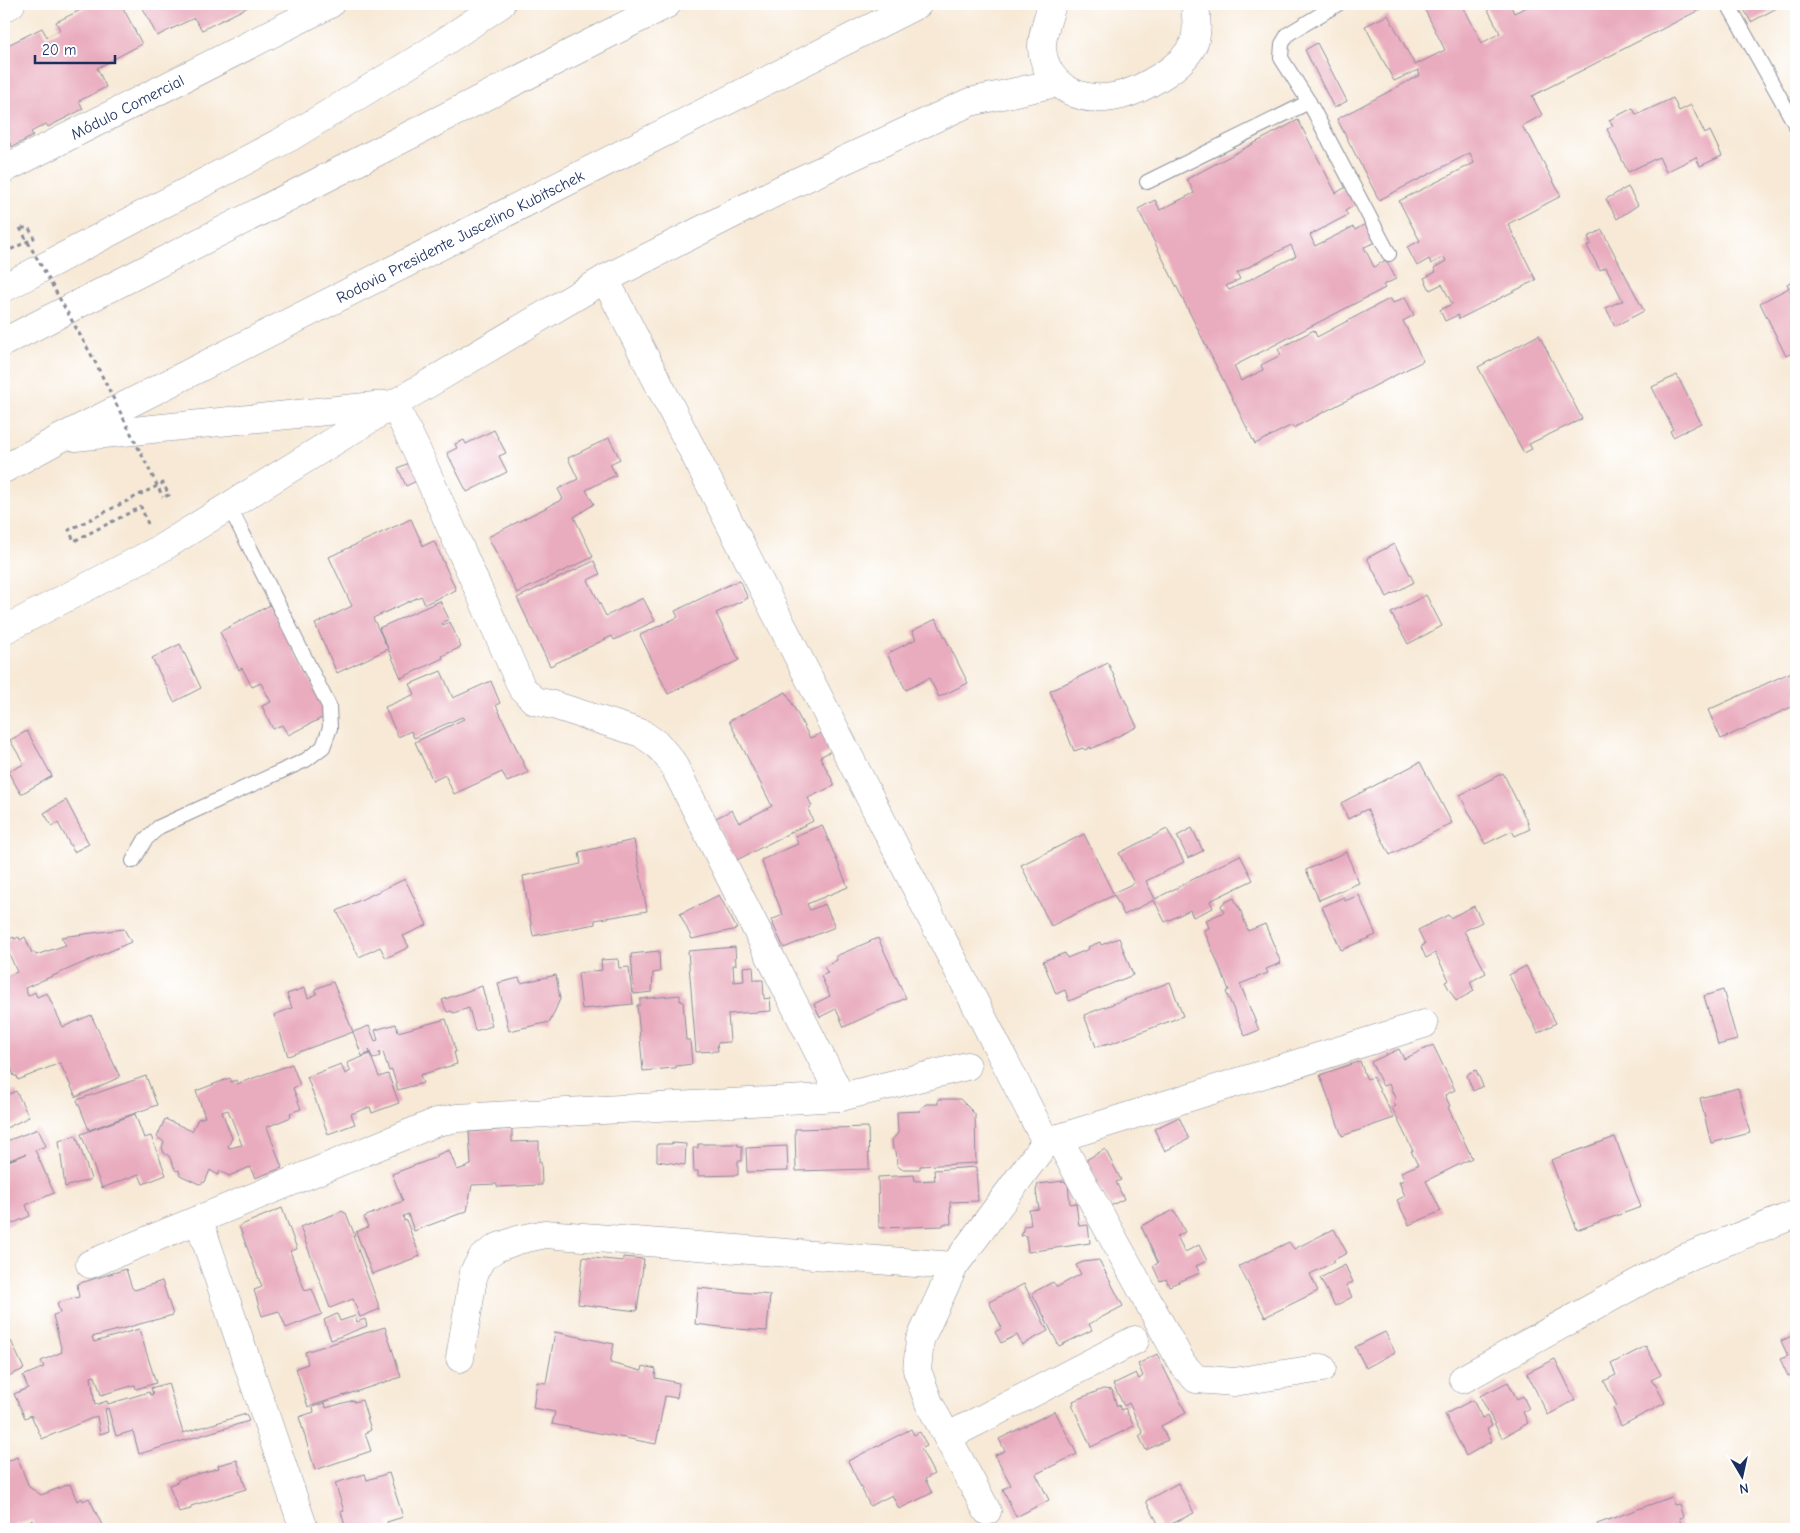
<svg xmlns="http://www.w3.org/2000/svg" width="1800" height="1533" viewBox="0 0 1800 1533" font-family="'Comic Neue',sans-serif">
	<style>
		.building { fill: #e9abbe; fill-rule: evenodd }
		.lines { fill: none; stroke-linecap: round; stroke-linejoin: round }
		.lane-casing { stroke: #898c9a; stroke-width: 16 }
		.street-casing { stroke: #898c9a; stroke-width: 29 }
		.secondary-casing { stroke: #898c9a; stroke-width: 29 }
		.highway-casing { stroke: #898c9a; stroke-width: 29 }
		.path { stroke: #898c9a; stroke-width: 3; stroke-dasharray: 4 4; stroke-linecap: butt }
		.lane { stroke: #fff; stroke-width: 14 }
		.street { stroke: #fff; stroke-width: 28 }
		.secondary { stroke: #fff; stroke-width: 28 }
		.highway { stroke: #fff; stroke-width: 28 }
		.path-bridge { stroke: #898c9a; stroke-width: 3; stroke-dasharray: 4 4; stroke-linecap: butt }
		.labels { text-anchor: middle; stroke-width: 4.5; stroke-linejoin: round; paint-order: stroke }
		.street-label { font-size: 16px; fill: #1b2f5e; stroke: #fff }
	</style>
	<rect width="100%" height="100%" fill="#fff"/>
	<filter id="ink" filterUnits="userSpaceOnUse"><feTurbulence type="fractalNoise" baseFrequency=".02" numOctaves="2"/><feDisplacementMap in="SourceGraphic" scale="10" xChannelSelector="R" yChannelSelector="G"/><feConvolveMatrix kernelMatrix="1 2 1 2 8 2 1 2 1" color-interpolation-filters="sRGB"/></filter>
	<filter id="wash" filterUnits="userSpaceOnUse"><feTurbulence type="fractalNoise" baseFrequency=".0096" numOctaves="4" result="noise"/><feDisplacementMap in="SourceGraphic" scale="20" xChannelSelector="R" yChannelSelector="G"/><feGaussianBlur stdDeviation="1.12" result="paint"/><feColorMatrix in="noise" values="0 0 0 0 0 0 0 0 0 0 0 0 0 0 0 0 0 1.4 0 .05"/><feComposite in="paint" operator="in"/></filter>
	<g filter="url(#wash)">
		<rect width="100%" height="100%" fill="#f7e9d6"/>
		<g id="blocks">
			<g class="building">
				<polygon points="93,4 121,4 142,44 97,68 106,87 79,101 83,109 48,127 46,124 31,132 33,136 12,147 7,137 4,139 4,45 5,44 6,46 42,28 47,37 60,30 56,22"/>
				<polygon points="141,4 254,4 202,30 194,18 157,36"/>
				<polygon points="1422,4 1462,4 1482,43 1500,33 1485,4 1510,4 1514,13 1533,4 1703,4 1705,7 1532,96 1542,115 1522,126 1527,135 1529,135 1561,196 1508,224 1536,280 1459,319 1458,315 1445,321 1440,310 1452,304 1442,284 1430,290 1424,278 1436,272 1434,268 1446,261 1444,257 1431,264 1429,259 1417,266 1407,247 1420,241 1399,201 1474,163 1470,153 1379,200 1337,119 1420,75 1418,70 1394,81 1365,26 1388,15 1415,65 1445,50"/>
				<polygon points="1741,4 1784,4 1751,22"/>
				<polygon points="1317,43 1347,101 1334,108 1305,50"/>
				<polygon points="1673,98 1679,111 1691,105 1705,134 1710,131 1722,156 1700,166 1696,157 1666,172 1659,157 1628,172 1607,129 1613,126 1609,120 1633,108 1636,115"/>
				<path d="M1298,120L1336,193L1348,186L1357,204L1345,211L1348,215L1310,235L1315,246L1353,227L1355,230L1367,223L1376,242L1364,247L1374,267L1386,260L1396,279L1383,285L1385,288L1234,366L1241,381L1263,370L1261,365L1281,355L1278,349L1314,330L1317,337L1389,299H1391L1393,303L1405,297L1414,315L1403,321L1423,361L1293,428L1292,425L1255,444L1138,209L1155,200L1160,210L1194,193L1187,179ZM1291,245L1296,256L1229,290L1226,286L1240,279L1237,273Z"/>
				<polygon points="1628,187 1638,205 1617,219 1606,199"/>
				<polygon points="1602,230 1644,311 1615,326 1606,308 1621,301 1623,301 1606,267 1600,270 1587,246 1591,244 1588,237"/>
				<polygon points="1796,279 1796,290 1790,290 1796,301 1796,351 1786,356 1760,303 1789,288 1787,284"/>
				<polygon points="1539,335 1582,419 1529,444 1532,449 1524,453 1478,367"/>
				<polygon points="1677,375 1701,423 1673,437 1670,431 1673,429 1652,387"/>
				<polygon points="494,430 506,453 499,456 507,472 467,492 447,453 457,448 455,444 464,440 466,444"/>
				<polygon points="609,438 620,459 610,464 616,475 586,490 594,504 574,517 593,557 517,593 488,537 563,499 558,489 578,479 568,458"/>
				<polygon points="413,461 421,479 406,486 398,468"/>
				<polygon points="411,519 423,546 434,541 456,590 425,604 421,596 373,618 388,649 337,673 315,624 352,606 329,557"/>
				<polygon points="1394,544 1414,582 1387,597 1367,558"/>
				<polygon points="594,561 600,574 588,580 606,616 643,598 655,621 614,640 612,636 550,666 517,598"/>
				<polygon points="739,580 748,598 716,613 739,660 668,694 640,635 678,617 675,611"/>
				<polygon points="1426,595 1442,626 1408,644 1391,613"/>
				<polygon points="440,601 449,619 442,623 443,625 450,622 461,647 442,656 443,658 401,678 379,628"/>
				<polygon points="270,605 328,715 288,735 282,725 273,729 262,706 271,702 261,683 252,687 242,668 239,670 220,632"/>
				<polygon points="936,619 968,683 939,697 929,678 906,690 887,654 916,639 912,631"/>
				<polygon points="180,644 201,688 174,702 152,658"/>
				<polygon points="1108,663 1137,727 1091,749 1091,747 1085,750 1083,748 1074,751 1050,691"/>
				<polygon points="1796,670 1796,705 1721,739 1708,710"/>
				<polygon points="441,671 453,698 491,681 500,703 496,705 528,773 507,782 502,772 454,794 445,775 433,781 415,742 464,719 462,717 414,738 411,731 398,737 385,707 415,694 410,684"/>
				<polygon points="786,692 810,738 822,733 831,751 820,757 835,785 808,798 812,806 808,809 813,821 735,861 716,818 732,810 739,823 772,806 729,721"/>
				<polygon points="27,731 52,776 21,794 8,772 24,764 10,740"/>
				<polygon points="1420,762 1452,823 1390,855 1367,809 1348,819 1341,803"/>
				<polygon points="1503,773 1528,823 1527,823 1530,829 1515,836 1512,831 1485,844 1460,795"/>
				<polygon points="66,800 89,844 74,852 58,823 52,826 44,813"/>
				<polygon points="822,825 848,887 807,904 810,910 825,904 835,927 784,948 771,920 783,915 761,860 798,844 795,836"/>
				<polygon points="1192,828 1203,851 1188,858 1177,836"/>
				<polygon points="1167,829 1184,862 1146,881 1155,899 1240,855 1253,880 1210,901 1213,908 1193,917 1190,910 1165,922 1154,900 1124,915 1114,895 1051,926 1021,865 1084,834 1113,893 1134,883 1119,853"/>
				<polygon points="634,840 647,911 595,920 595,924 533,936 523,876 581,864 579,852"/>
				<polygon points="1346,852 1359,883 1319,900 1306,870"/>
				<polygon points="405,879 427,925 403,936 409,947 405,949 386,958 380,947 359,957 337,911"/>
				<polygon points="719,895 737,929 692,939 680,914"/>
				<polygon points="1359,895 1376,935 1341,950 1322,907 1344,897 1345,901"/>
				<polygon points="1234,898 1238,907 1239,906 1248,931 1265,924 1281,963 1266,969 1268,973 1240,984 1259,1030 1245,1036 1226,992 1229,990 1204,930 1209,928 1206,920 1224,912 1221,906 1222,904"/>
				<polygon points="1474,906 1482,922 1464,931 1486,973 1470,982 1474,991 1456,1001 1445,982 1449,980 1435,953 1426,958 1421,947 1425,944 1418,930 1448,915 1450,918"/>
				<polygon points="124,929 131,942 25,988 28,996 35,992 37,997 47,993 63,1027 91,1015 120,1077 76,1097 60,1063 18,1080 17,1076 14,1076 6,1053 4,1053 4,978 17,972 4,942 14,937 14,939 19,937 20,940 25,937 32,953 34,952 36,955 66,945 61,937"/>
				<polygon points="878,938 906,998 844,1027 836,1009 820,1017 814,1004 830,996 821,976 828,973 824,967 837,960 836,956"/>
				<polygon points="1119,938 1133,975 1069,1001 1065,990 1056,994 1043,961 1065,953 1067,958 1089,949 1088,947 1100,942 1101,945"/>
				<polygon points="735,947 736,965 733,965 734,982 744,981 743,967 753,966 754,980 763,980 764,999 770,998 771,1011 728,1014 730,1042 717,1043 718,1051 696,1052 688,951"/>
				<polygon points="659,951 660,972 653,973 652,992 634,994 631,954"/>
				<polygon points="618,959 619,968 629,967 633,1004 582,1009 578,973 602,970 601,960"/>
				<polygon points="1526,966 1556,1023 1538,1033 1509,975"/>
				<polygon points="556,975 560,999 550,1022 509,1031 498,983 519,978 521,983"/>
				<polygon points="333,982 353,1032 369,1026 375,1041 378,1040 375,1030 396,1024 398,1032 446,1019 456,1052 454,1052 457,1064 420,1075 423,1083 398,1090 392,1070 389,1071 383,1052 379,1053 380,1056 373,1059 369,1050 370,1053 362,1056 353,1032 288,1056 274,1015 292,1008 287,994 305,988 308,998 317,994 315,989"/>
				<polygon points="1170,982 1183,1016 1110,1044 1109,1043 1096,1047 1084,1015"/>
				<polygon points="482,986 492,1026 475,1031 469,1008 453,1013 452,1011 447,1012 442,1000"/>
				<polygon points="1723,990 1737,1040 1718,1045 1704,996"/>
				<polygon points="680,995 680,1001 683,1001 686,1040 690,1040 692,1064 676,1066 676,1068 673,1068 643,1071 637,1005 640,1005 640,999"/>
				<polygon points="1433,1045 1455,1090 1445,1095 1450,1106 1448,1107 1472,1158 1426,1181 1441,1211 1409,1225 1397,1200 1405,1196 1399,1182 1404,1180 1401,1172 1418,1165 1411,1151 1413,1151 1392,1108 1396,1106 1394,1104 1395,1098 1389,1084 1383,1086 1371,1062 1399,1049 1404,1059"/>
				<polygon points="370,1054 379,1077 388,1074 399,1103 372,1113 370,1107 351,1114 355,1124 328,1134 307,1077 341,1064 345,1074 351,1071 347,1063"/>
				<polygon points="1360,1061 1366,1078 1367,1079 1373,1077 1394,1118 1342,1136 1320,1075"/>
				<path d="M292,1064L300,1085L293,1088L301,1109L290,1113L291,1117L267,1127L282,1168L255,1178L250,1167L229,1176L220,1171L218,1175L210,1170L205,1182L199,1184L180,1175L179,1170L176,1171L169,1156L164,1153L162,1147L164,1142L157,1137L165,1119L192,1131L198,1119L205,1117L196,1091L230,1078L231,1082L236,1080L237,1084ZM228,1110L242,1145L230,1148L228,1147L232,1138L222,1112Z"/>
				<polygon points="1476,1070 1483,1086 1473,1091 1467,1076 1469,1073"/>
				<polygon points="146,1076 157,1105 89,1130 77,1100"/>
				<polygon points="4,1077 10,1089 8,1090 10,1094 16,1091 29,1117 4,1129"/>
				<polygon points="1738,1088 1750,1133 1711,1143 1700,1098"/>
				<polygon points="938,1099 960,1099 975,1114 976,1163 920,1166 920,1169 901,1169 897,1165 896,1151 893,1149 892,1140 898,1133 897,1112 921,1111 920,1109 926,1104 938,1104"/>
				<polygon points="135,1114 144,1138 151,1136 166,1175 143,1184 139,1174 102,1188 81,1134"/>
				<polygon points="1179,1117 1189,1139 1165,1151 1154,1129"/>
				<polygon points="868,1127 869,1169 796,1171 795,1129"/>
				<polygon points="38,1129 46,1146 35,1150 54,1193 26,1205 30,1216 4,1227 4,1163 26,1154 4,1162 4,1142"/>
				<polygon points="512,1129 512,1142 539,1141 539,1162 541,1161 542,1185 497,1187 497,1184 472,1185 467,1211 414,1231 408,1214 403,1216 404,1221 406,1220 420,1256 372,1274 356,1232 368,1227 364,1217 403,1201 392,1174 437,1157 437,1155 449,1150 457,1170 466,1167 471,1165 469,1132"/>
				<polygon points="76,1135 91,1179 65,1187 59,1141"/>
				<polygon points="1615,1137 1641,1207 1577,1230 1551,1160"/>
				<polygon points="672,1143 686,1144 685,1165 657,1161 657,1144 672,1144"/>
				<polygon points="698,1144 738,1144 738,1146 742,1146 742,1161 738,1161 738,1175 698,1176 698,1171 694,1171 693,1148 698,1148"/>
				<polygon points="787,1146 788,1171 747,1172 746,1148"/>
				<polygon points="1105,1149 1121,1180 1116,1182 1124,1199 1110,1206 1086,1160"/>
				<polygon points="976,1167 978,1201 950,1202 951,1224 943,1224 943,1226 879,1228 878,1177 914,1175 915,1181 935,1180 934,1170"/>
				<polygon points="1064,1181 1068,1185 1070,1204 1076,1203 1079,1226 1088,1225 1090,1243 1028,1252 1026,1235 1021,1236 1024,1226 1031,1225 1029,1210 1039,1209 1036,1191 1038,1184"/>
				<polygon points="282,1208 297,1249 290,1251 305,1291 312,1289 322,1314 286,1328 279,1311 262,1316 254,1290 262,1287 239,1226"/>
				<polygon points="1174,1210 1185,1232 1177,1236 1185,1252 1199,1245 1207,1261 1196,1266 1200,1273 1169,1286 1166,1279 1160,1281 1153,1266 1158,1263 1141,1226"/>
				<polygon points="343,1211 344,1213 346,1213 355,1236 353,1236 380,1309 360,1317 353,1299 330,1308 300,1227"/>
				<polygon points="1334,1229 1347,1253 1334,1260 1334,1262 1310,1274 1318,1291 1265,1317 1239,1266 1289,1242 1294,1249"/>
				<polygon points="583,1257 623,1261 623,1257 644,1259 637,1311 578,1304"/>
				<polygon points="1099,1260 1123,1306 1089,1324 1092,1330 1059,1346 1032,1293 1053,1282 1057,1287 1081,1274 1076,1265 1083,1262"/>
				<polygon points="1345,1265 1353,1282 1346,1285 1352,1297 1335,1306 1320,1278"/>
				<polygon points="126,1269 132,1288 135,1290 162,1281 173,1315 92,1337 94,1342 139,1329 156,1383 136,1389 135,1385 101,1395 95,1376 91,1377 95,1405 107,1401 108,1404 149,1392 150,1395 153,1394 151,1388 168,1383 183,1433 246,1414 249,1421 139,1454 133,1431 116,1436 108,1408 105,1409 109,1431 100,1434 97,1416 42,1439 31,1415 25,1418 14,1394 28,1388 23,1376 44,1367 41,1361 62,1352 53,1315 60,1313 57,1303 79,1297 77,1284"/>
				<polygon points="1024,1284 1048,1331 1022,1345 1017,1335 1001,1343 995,1332 1002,1328 989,1302"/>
				<polygon points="698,1288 770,1295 767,1331 737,1329 695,1324"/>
				<polygon points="337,1314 340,1321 355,1316 357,1322 365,1319 367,1326 331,1340 324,1320"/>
				<polygon points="385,1327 401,1377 308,1407 296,1368 308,1364 305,1352"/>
				<polygon points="6,1332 9,1342 11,1341 24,1369 4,1378 4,1334"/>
				<polygon points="555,1332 614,1344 610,1363 642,1371 643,1366 656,1369 655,1378 679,1383 677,1398 665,1396 656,1444 552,1424 555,1412 533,1408 537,1382 546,1383"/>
				<polygon points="1385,1332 1395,1352 1366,1368 1355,1347"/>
				<polygon points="1796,1334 1796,1372 1788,1376 1780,1359 1788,1356 1781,1341"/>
				<polygon points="1646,1346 1661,1375 1651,1380 1654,1384 1655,1384 1665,1403 1621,1426 1613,1408 1617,1406 1604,1381 1616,1375 1611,1364"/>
				<polygon points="1157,1354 1186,1413 1161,1426 1168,1440 1146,1450 1139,1436 1143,1433 1129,1403 1124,1406 1113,1384 1136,1373 1139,1379 1143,1376 1138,1364"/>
				<polygon points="1555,1359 1575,1400 1548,1415 1527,1373"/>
				<polygon points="1508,1382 1517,1399 1523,1396 1529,1409 1523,1412 1528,1423 1502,1438 1480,1396"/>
				<polygon points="1103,1389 1112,1390 1117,1407 1119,1405 1121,1410 1125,1408 1134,1426 1091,1447 1072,1405 1074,1404 1073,1401"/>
				<polygon points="354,1400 354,1402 362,1400 371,1430 365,1433 371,1451 315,1470 299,1417 314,1412 313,1407 325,1403 326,1408"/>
				<polygon points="1473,1400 1482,1418 1487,1416 1492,1426 1487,1429 1492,1441 1466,1456 1445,1414"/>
				<polygon points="1055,1411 1077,1454 1036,1474 1049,1500 1016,1517 1003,1489 1011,1485 995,1455 1005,1451 999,1439"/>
				<polygon points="911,1429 914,1435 920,1432 927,1446 921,1449 934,1474 925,1479 932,1493 899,1509 892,1495 870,1506 848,1461"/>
				<polygon points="17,1457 29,1487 41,1495 70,1484 77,1501 82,1498 83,1501 89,1498 104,1529 36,1529 32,1520 4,1529 4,1463"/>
				<polygon points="237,1460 246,1489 191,1506 191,1509 179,1512 169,1485 178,1482 178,1480 180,1479 219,1468 218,1465"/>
				<polygon points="389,1473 403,1517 387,1522 388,1526 377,1529 371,1529 370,1528 365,1529 346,1529 341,1512 344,1511 335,1483 365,1474 367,1480"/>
				<polygon points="1178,1483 1194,1513 1161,1529 1146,1501"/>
				<polygon points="1671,1497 1674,1505 1679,1504 1683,1517 1679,1518 1683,1529 1599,1529 1597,1524"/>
			</g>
		</g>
	</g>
	<g filter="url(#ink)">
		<use href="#blocks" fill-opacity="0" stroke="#898c9a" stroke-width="1"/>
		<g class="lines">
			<defs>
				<g id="lane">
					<polyline points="1338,4 1288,34 1282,44 1281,58 1309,102 1389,254"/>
					<polyline points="1728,4 1796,126"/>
					<polyline points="1147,182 1309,102"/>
					<polyline points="133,861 145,840 159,827 306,760 323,747 330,728 329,706 229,506"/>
				</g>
				<g id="street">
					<polyline points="4,8 11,4"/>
					<polyline points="605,279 1046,1142 954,1266 920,1340 917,1370 929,1403 987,1511"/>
					<polyline points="394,404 417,451 522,688 535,701 553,705 641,733 658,745 672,762 841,1097"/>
					<polyline points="1058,1138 1183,1365 1196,1379 1234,1382 1322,1368"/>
					<polyline points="1046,1142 1424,1024"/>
					<polyline points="199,1221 304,1529"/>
					<polyline points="90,1264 437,1122 457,1118 841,1097 967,1066"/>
					<polyline points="460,1358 474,1272 482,1258 496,1248 518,1240 545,1234 954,1266"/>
					<polyline points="1463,1379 1677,1261 1796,1214"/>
					<polyline points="947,1437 1135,1340"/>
				</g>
				<g id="secondary">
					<path d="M1052,4C1049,16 1041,36 1042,49C1047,90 1085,105 1122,95C1136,91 1149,84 1160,77C1173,69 1186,59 1193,45C1199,33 1196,17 1195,4"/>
					<path id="s1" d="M4,169L330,4"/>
					<polyline points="4,288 292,136 426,54 501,4"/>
					<polyline points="4,630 160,549 394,404 605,279 786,187 970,102 1056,83"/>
				</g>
				<g id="highway">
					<polyline points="4,342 667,4"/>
					<polyline points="75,437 394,404"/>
					<path id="s2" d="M4,469L59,439L918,4"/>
				</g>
			</defs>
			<use href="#lane" class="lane-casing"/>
			<use href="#street" class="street-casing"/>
			<use href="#secondary" class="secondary-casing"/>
			<use href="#highway" class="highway-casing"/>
			<g class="path">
				<polyline points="4,253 34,238 29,228 20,228"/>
				<polyline points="148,524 141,507 74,541 69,530 163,483 169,495 163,497"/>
			</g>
			<use href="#lane" class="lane"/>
			<use href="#street" class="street"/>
			<use href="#secondary" class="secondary"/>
			<use href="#highway" class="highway"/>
			<polyline class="path-bridge" points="20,228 93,358 163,497"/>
		</g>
	</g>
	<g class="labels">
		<g class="street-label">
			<text dy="6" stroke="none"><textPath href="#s1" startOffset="138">Módulo Comercial</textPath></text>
			<text dy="6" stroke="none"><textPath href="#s2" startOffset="512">Rodovia Presidente Juscelino Kubitschek</textPath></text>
		</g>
	</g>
	<rect width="1800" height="1533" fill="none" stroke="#fff" stroke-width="20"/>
	<g transform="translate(1742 1476) rotate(171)" stroke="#ffffff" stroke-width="4" paint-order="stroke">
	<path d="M0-4L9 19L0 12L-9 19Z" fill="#1b2f5e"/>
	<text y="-8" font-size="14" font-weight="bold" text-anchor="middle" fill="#1b2f5e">N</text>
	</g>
	<path d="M35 55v8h80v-8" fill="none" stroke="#1b2f5e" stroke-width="2.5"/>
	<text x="42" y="55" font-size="15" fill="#1b2f5e" stroke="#ffffff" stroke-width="4" paint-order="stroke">20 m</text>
</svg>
